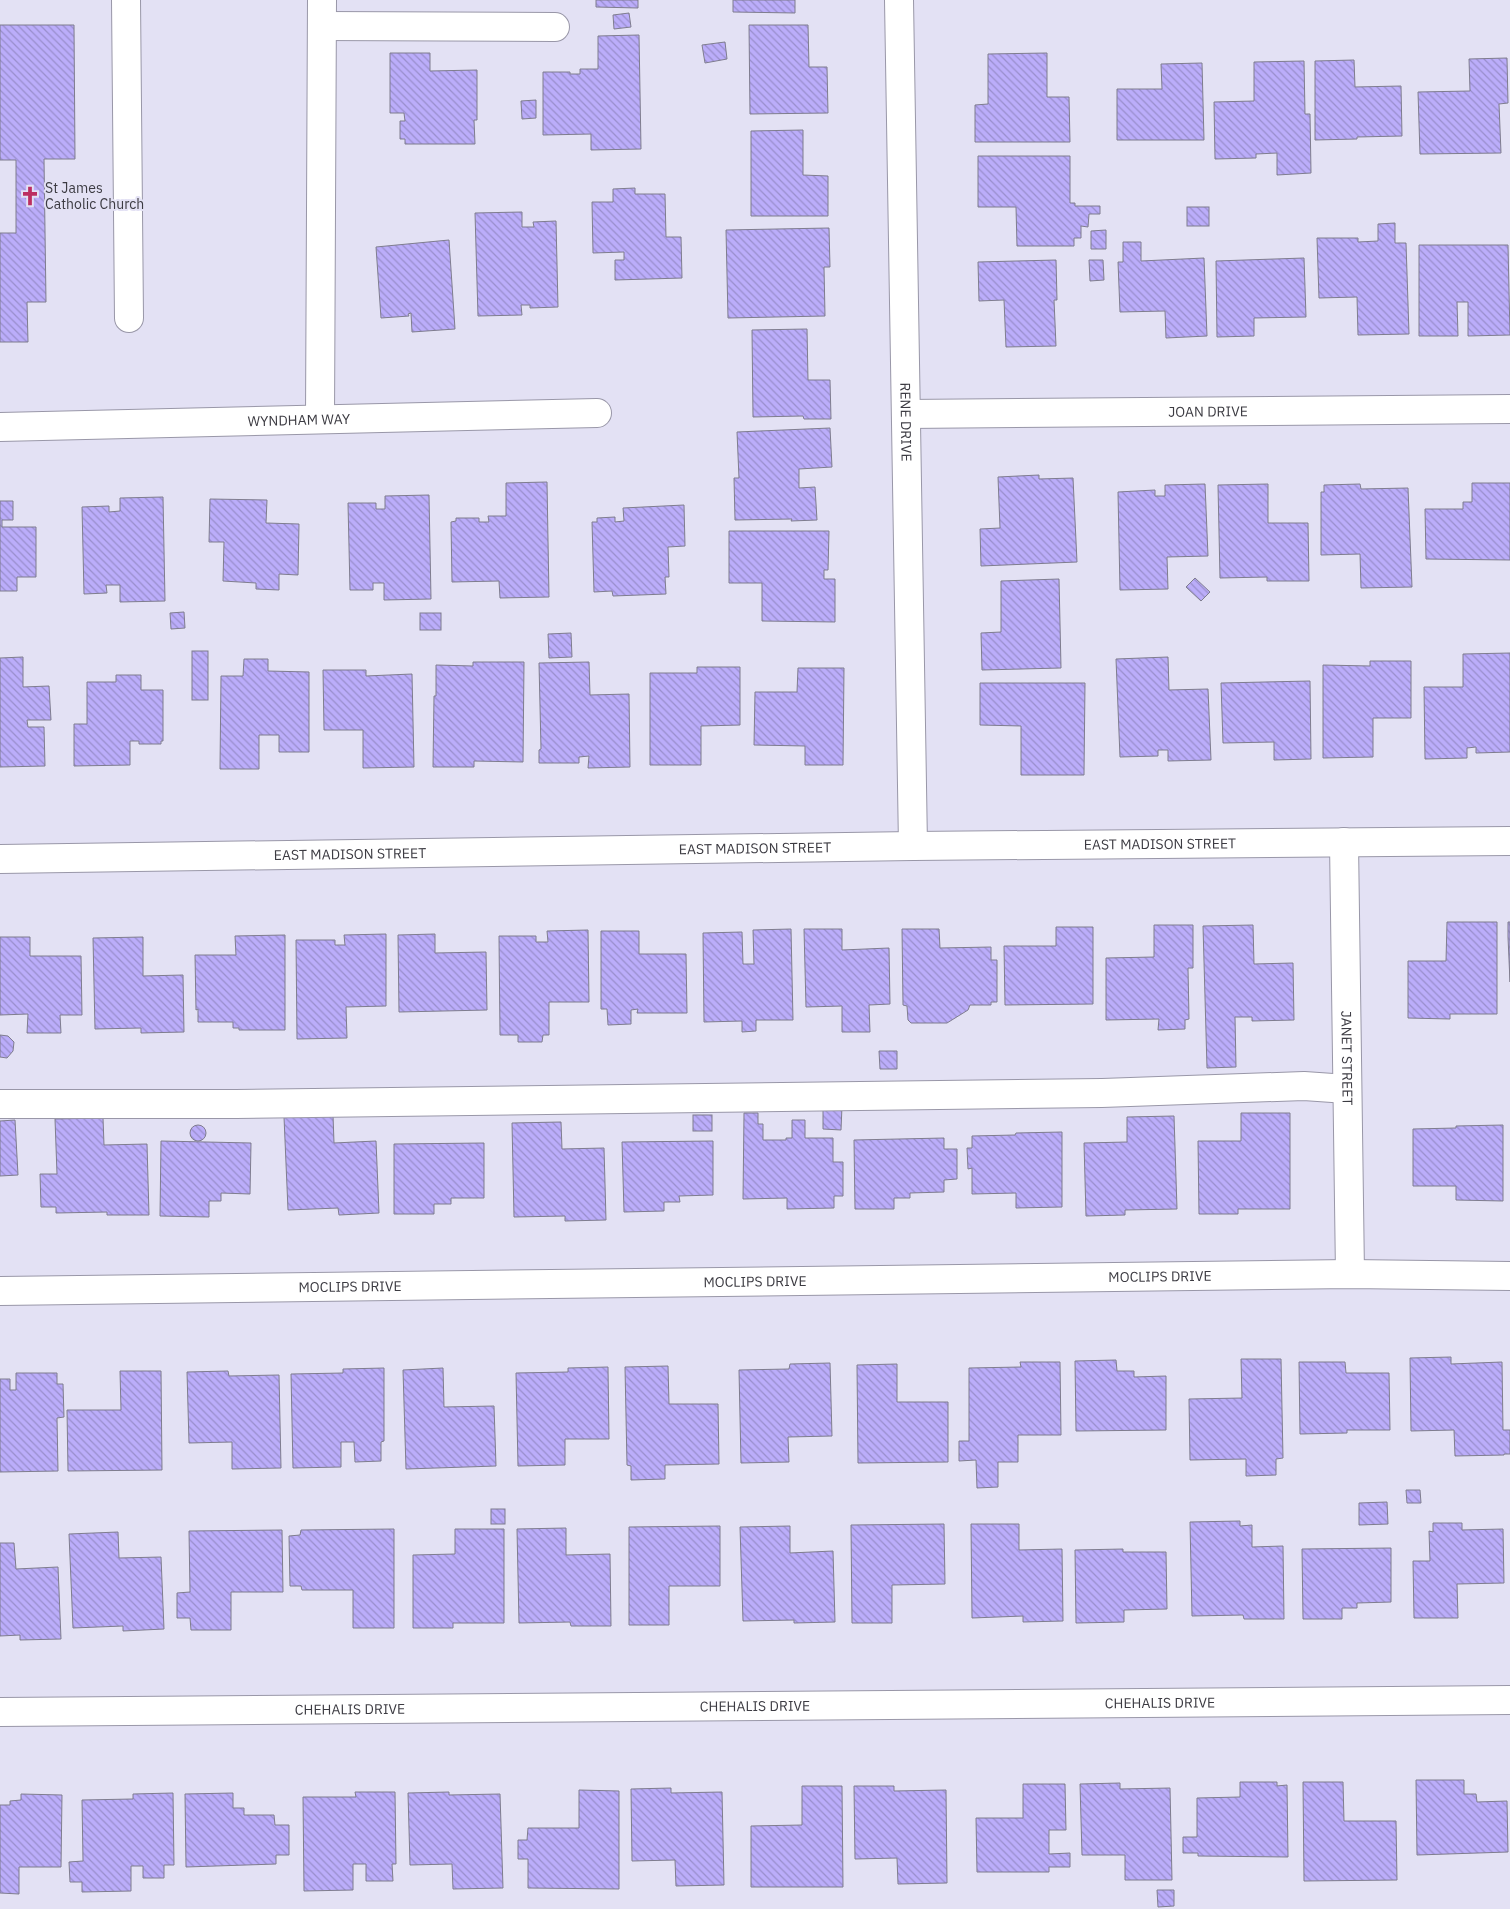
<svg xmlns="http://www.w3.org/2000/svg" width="1510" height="1909" viewBox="0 0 1510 1909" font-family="'IBM Plex Sans',sans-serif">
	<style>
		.building { fill: url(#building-back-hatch); stroke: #7f7d8e }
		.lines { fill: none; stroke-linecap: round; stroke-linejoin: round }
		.minor-casing { stroke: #9997a8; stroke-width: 30 }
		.minor { stroke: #fff; stroke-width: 28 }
		.labels { text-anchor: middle; stroke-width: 4; stroke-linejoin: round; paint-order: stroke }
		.poi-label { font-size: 14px; fill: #3c3b42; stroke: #e3e1f4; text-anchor: start }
		.street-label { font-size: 14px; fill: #3c3b42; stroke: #e3e1f4 }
	</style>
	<defs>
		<pattern id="building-back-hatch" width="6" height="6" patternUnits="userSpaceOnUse" patternTransform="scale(1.25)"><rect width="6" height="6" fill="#bbadfa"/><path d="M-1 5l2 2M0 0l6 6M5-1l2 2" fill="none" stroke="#998ecc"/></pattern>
	</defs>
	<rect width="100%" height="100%" fill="#e3e1f4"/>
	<g class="building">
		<polygon points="596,0 638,0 638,8 596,7"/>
		<polygon points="733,0 795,0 795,13 733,12"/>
		<polygon points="629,13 631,27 614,29 613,15"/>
		<polygon points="0,25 74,25 75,159 44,159 46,302 27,302 28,342 0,342 0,233 16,233 16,160 0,160"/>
		<polygon points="749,25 808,25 809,67 827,67 828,113 750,114"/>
		<polygon points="639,35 641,149 591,150 591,134 543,135 543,72 570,72 570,74 580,74 580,69 598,69 598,36"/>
		<polygon points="725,42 727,59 705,63 702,45"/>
		<polygon points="390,53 430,53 430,71 477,70 477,120 474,120 475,144 405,144 405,139 400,139 400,121 405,121 404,113 390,113"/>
		<polygon points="1047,53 1047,97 1069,97 1070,142 975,142 975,105 988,104 988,54"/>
		<polygon points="1507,58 1508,103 1499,104 1501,153 1420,154 1418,92 1470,91 1469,59"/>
		<polygon points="1354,60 1355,87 1401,86 1402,136 1357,137 1357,139 1315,140 1315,61"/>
		<polygon points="1304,61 1305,114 1310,114 1311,173 1277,175 1277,153 1256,154 1256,158 1215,159 1214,102 1254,101 1254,62"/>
		<polygon points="1202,63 1204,140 1117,140 1117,89 1162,89 1161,64"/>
		<polygon points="536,100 536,118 522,119 521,101"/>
		<polygon points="803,130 803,175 828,176 828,216 751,216 751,131"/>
		<polygon points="978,156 1070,156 1070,203 1075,203 1075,206 1100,206 1100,214 1089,214 1088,227 1081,226 1081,238 1074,238 1074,246 1017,246 1016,207 978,207"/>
		<polygon points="635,188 635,194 665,194 666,237 681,237 682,278 615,280 615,260 624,260 624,252 593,253 592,202 613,202 613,189"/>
		<rect x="1187" y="207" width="22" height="19"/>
		<polygon points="522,212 522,227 534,227 533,222 556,221 558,307 530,308 530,305 521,305 522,315 478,316 475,213"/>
		<polygon points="1395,223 1395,243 1406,243 1409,334 1358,335 1357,297 1319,298 1317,238 1358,238 1358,242 1378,241 1378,224"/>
		<polygon points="829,228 830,267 824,267 825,316 728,318 726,230"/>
		<polygon points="1106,230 1106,249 1091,249 1091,231"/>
		<polygon points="449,240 455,329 412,332 411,313 408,314 409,316 381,318 376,247"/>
		<polygon points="1123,242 1141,242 1141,261 1204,258 1207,336 1166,338 1165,311 1120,312 1118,262 1123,262"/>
		<polygon points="1419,245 1508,245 1510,335 1468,336 1468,302 1457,302 1458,336 1419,336"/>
		<polygon points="1304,258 1306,317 1254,318 1254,336 1217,337 1216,261"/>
		<polygon points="1056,260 1057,300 1054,300 1056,346 1006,347 1004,300 979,301 978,262"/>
		<polygon points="1089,260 1103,260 1104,280 1090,281"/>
		<polygon points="807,329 808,380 830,380 831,419 804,419 803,416 753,417 752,330"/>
		<polygon points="830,428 832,467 799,469 799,488 815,487 817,520 791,521 792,519 735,520 734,478 739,478 737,432"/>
		<polygon points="1039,475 1039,479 1073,478 1077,562 981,566 980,529 1000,528 998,477"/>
		<polygon points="547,482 549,597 500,598 499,581 452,582 451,522 456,521 456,518 479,518 479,522 489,522 488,516 506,516 506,483"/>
		<polygon points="1472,483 1510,483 1510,560 1426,559 1425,509 1463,509 1463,502 1472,502"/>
		<polygon points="1205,484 1208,556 1167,557 1168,589 1120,590 1118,492 1155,490 1155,496 1165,496 1165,485"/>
		<polygon points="1268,484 1268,523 1308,523 1309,581 1267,581 1267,577 1220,578 1218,485"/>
		<polygon points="1360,484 1361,489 1408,488 1412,587 1361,588 1360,554 1321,555 1321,492 1324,492 1324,485"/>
		<polygon points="429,495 431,599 384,600 384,583 373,583 373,590 350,590 348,503 376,503 376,509 385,509 385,496"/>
		<polygon points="163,497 165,601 120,602 120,585 106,585 107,593 84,594 82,507 109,506 109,512 120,511 120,498"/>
		<polygon points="210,499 267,500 266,523 299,524 298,575 279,574 279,590 256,589 256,583 223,581 224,542 209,542"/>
		<polygon points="0,501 13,501 13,520 2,520 2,527 36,527 36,577 17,577 17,591 0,591"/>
		<polygon points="684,505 685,546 668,547 669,577 665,577 666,594 613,596 612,591 594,592 592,522 597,522 597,518 615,517 615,522 624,521 623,508"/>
		<polygon points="729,531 829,531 828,570 824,570 824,579 835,579 835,622 762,621 762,583 729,583"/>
		<polygon points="1195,578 1210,592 1201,601 1186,587"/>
		<polygon points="1059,579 1061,668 982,670 981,633 1001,632 1001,581"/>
		<polygon points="184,612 185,628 171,629 170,613"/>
		<rect x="420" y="613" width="21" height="17"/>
		<polygon points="571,633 572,657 549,658 548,634"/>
		<rect x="192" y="651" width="16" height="49"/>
		<polygon points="1510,653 1510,752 1476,753 1476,747 1467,748 1467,758 1425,759 1424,687 1463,687 1463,654"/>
		<polygon points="23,657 23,687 49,686 51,720 27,720 28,727 44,727 45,766 0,767 0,658"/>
		<polygon points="1168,657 1169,690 1208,689 1211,760 1168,761 1168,750 1158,750 1158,756 1120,757 1116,659"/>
		<polygon points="244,659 268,659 268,671 309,672 309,752 279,752 279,735 259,735 259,769 220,769 221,676 243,676"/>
		<polygon points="1370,661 1411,661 1411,718 1373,718 1373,757 1323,758 1323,665 1370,666"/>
		<polygon points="473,662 524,662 523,762 474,761 474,767 433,767 434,696 436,696 436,665 473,666"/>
		<polygon points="589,662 590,695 629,694 630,767 588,768 589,756 579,757 579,763 539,763 539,750 541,749 539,663"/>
		<polygon points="697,667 740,667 740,725 701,726 701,765 650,765 650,673 697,673"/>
		<polygon points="798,668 844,668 843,765 805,765 805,746 754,745 755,692 797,692"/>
		<polygon points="323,670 366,670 366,676 412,674 414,767 363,768 363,730 324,730"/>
		<polygon points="116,675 141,675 141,690 163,690 163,741 161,741 161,744 139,744 139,741 130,741 130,765 74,766 74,724 87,724 87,682 116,682"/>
		<polygon points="1310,681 1311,759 1274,760 1274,742 1223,743 1221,683"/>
		<polygon points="980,683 1085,683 1084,775 1021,775 1021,726 980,725"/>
		<polygon points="1447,922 1497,922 1497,1014 1450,1014 1450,1019 1408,1018 1408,961 1446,961"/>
		<polygon points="1508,922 1510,922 1510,982 1508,937"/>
		<polygon points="1154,925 1193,925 1193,968 1188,968 1189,1019 1185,1020 1185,1029 1158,1030 1159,1019 1106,1020 1106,958 1154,957"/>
		<polygon points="1253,925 1254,964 1293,963 1294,1020 1252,1021 1252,1017 1235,1017 1236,1067 1207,1068 1203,926"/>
		<polygon points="1056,927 1093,927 1093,1004 1005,1005 1004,946 1056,946"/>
		<polygon points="791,929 793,1020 756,1020 756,1031 742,1032 742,1021 704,1022 703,933 742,932 743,964 754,964 753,930"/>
		<polygon points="804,929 842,929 842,950 889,948 890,1004 869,1005 870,1032 842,1032 842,1006 806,1007"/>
		<polygon points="902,929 939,929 940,948 991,947 991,960 997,960 997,1002 991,1002 991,1005 970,1005 968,1010 947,1023 911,1023 908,1020 907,1006 903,1005"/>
		<polygon points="588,930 589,1002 549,1002 549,1035 543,1035 542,1042 518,1042 518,1035 500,1035 499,936 536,936 536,942 548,942 547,931"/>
		<polygon points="601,931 639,931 639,954 686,954 687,1013 637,1013 638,1009 631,1010 631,1024 608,1025 607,1009 601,1009"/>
		<polygon points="386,934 386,1006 346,1007 347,1038 297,1039 296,940 335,940 335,945 345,945 344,935"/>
		<polygon points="435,934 435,953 486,952 487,1010 399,1012 398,935"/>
		<polygon points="285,935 285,1030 239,1030 239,1028 233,1028 233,1022 198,1022 198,1009 196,1010 195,955 236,955 235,936"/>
		<polygon points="0,937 30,937 30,956 81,956 82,1015 60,1015 61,1033 27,1033 28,1014 0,1015"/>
		<polygon points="143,937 143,976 183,975 184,1032 141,1033 141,1028 95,1029 93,938"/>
		<polygon points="0,1035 8,1036 14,1042 13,1051 7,1058 0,1057"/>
		<polygon points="879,1051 897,1051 897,1069 880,1069"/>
		<polygon points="823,1106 842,1106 841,1130 823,1129"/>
		<polygon points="744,1113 758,1113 758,1124 763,1124 763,1140 786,1140 786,1138 792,1138 792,1120 805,1120 805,1138 833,1138 833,1162 843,1162 843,1196 834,1196 834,1208 787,1209 787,1198 743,1199"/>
		<polygon points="1241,1113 1290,1113 1290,1209 1238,1209 1238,1214 1199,1214 1198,1141 1241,1141"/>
		<polygon points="333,1115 334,1143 376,1141 379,1213 339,1215 338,1208 288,1210 284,1117"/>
		<rect x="693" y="1115" width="19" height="16"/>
		<polygon points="1174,1116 1177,1209 1125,1210 1125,1215 1086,1216 1084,1143 1127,1142 1127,1117"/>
		<polygon points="103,1118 104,1145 147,1144 149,1215 107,1215 107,1212 56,1213 56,1207 41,1207 40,1174 57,1174 55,1119"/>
		<polygon points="15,1120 18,1175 0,1176 0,1121"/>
		<polygon points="561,1122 562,1149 604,1148 606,1220 565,1221 565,1216 514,1217 512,1123"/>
		<circle cx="198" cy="1133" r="8"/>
		<polygon points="1503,1125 1503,1201 1456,1200 1456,1186 1413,1186 1413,1129 1456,1128 1456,1126"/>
		<polygon points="1062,1132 1062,1207 1016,1208 1016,1193 972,1194 972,1168 968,1169 967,1148 972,1148 972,1136 1015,1135 1016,1133"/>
		<polygon points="944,1138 944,1149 957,1149 957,1179 944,1180 944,1192 910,1193 910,1198 894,1198 894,1209 855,1209 854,1140"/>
		<polygon points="161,1141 251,1143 250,1194 221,1193 221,1201 209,1201 209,1217 160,1216"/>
		<polygon points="713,1141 713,1195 679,1196 680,1202 664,1202 664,1211 624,1212 622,1142"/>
		<polygon points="484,1143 484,1198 451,1198 451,1204 434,1204 434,1214 394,1214 394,1144"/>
		<polygon points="1451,1357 1451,1364 1502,1362 1503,1430 1510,1430 1510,1454 1504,1454 1504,1455 1455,1456 1454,1430 1411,1431 1410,1358"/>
		<polygon points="1241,1359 1281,1359 1283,1458 1276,1459 1276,1475 1246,1476 1246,1459 1190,1460 1189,1399 1242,1398"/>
		<polygon points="1116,1360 1117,1371 1134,1371 1134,1377 1166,1376 1166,1430 1076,1431 1075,1361"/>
		<polygon points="1020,1362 1060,1362 1061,1435 1018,1435 1018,1462 998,1462 998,1487 977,1488 976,1460 959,1461 959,1441 969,1441 969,1368 1021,1367"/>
		<polygon points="1299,1362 1345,1362 1346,1373 1389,1373 1390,1430 1347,1430 1347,1433 1300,1434"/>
		<polygon points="830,1363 832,1436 788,1437 789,1462 741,1463 739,1370 789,1369 790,1364"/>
		<polygon points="897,1364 897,1402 948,1402 948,1462 858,1463 857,1365"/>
		<polygon points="668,1366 669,1404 718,1404 719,1464 665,1465 665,1479 631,1480 631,1466 627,1465 625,1367"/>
		<polygon points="608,1367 609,1439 565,1439 565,1465 518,1466 516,1373 568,1372 568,1368"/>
		<polygon points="384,1368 384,1441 381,1442 381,1461 355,1462 354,1442 341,1442 341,1467 293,1468 291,1374 343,1373 343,1369"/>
		<polygon points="443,1368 444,1407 494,1406 496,1466 406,1469 403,1370"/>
		<polygon points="120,1371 161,1371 162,1470 68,1471 67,1410 121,1410"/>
		<polygon points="228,1371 229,1376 279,1375 281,1468 232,1469 232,1442 189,1443 187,1372"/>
		<polygon points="16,1373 57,1373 57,1384 63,1384 64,1417 57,1418 58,1471 0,1472 0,1379 10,1379 10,1390 16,1390"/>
		<polygon points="1406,1490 1420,1490 1421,1503 1407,1503"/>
		<polygon points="1387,1502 1388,1524 1359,1525 1359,1503"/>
		<rect x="491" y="1509" width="14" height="15"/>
		<polygon points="1240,1521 1240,1526 1252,1525 1252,1547 1283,1546 1284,1619 1244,1619 1243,1615 1192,1616 1190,1522"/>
		<polygon points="1433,1523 1462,1523 1462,1530 1503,1529 1504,1583 1457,1584 1458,1618 1414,1618 1413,1561 1430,1561 1429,1531 1433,1532"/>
		<polygon points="944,1524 945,1584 892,1585 892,1623 852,1623 851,1525"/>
		<polygon points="971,1524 1019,1524 1019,1550 1062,1549 1063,1621 1023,1622 1023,1616 972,1618"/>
		<polygon points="720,1526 720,1586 669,1586 669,1625 629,1625 629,1527"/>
		<polygon points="790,1526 790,1553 833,1551 835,1622 794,1623 794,1620 743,1621 740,1527"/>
		<polygon points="566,1528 566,1555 610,1554 611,1626 571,1626 570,1622 519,1623 517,1529"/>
		<polygon points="394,1529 394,1628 353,1628 353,1590 302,1590 301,1586 290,1586 289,1536 300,1535 301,1530"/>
		<polygon points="455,1529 504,1529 504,1623 453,1623 453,1628 413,1628 413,1555 455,1554"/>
		<polygon points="282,1530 283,1592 231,1592 231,1630 191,1630 190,1618 177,1618 177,1593 190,1592 189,1531"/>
		<polygon points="118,1532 119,1558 161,1557 164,1629 123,1631 123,1626 73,1628 69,1534"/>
		<polygon points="0,1543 14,1543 16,1569 58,1567 61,1639 20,1640 20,1635 0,1636"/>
		<polygon points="1391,1548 1391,1602 1357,1603 1357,1608 1342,1608 1342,1619 1303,1619 1302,1549"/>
		<polygon points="1123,1549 1123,1552 1166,1552 1167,1609 1124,1610 1124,1622 1076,1623 1075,1550"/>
		<polygon points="1416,1780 1464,1780 1464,1794 1476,1794 1477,1802 1507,1801 1508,1852 1417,1855"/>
		<polygon points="1240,1782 1277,1782 1277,1786 1287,1785 1288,1857 1198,1856 1198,1853 1183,1853 1183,1837 1197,1837 1197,1798 1240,1797"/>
		<polygon points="1303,1782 1343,1782 1344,1821 1396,1821 1397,1880 1304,1881"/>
		<polygon points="1120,1783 1120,1789 1170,1788 1172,1880 1125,1880 1125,1855 1082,1855 1080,1784"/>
		<polygon points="1023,1784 1065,1784 1066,1830 1049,1830 1049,1854 1070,1853 1070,1867 1049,1867 1049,1872 977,1872 976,1818 1023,1818"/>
		<polygon points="802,1786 842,1786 843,1887 751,1887 751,1826 802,1825"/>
		<polygon points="854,1786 894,1786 894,1791 946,1790 947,1883 898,1884 897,1858 855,1859"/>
		<polygon points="671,1788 671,1793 722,1792 724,1885 676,1886 675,1860 632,1861 631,1789"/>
		<polygon points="579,1790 619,1791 619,1889 528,1888 528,1859 518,1859 518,1840 527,1840 528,1828 579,1828"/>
		<polygon points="355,1792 395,1792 396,1864 392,1864 393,1881 366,1881 366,1864 353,1864 353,1890 304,1891 303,1797 356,1797"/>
		<polygon points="449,1792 449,1795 500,1794 503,1888 453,1889 452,1864 410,1865 408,1793"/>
		<polygon points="173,1793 174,1865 164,1865 164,1878 143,1878 143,1866 131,1866 131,1891 82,1892 82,1882 70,1882 69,1862 83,1861 82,1800 133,1799 133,1794"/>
		<polygon points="233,1793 233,1808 244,1808 244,1815 274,1815 275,1825 289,1825 289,1855 276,1855 276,1864 186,1867 185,1794"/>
		<polygon points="21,1794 62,1795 61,1867 19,1867 19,1894 0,1893 0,1805 10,1805 10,1801 21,1800"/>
		<polygon points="1157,1890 1174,1890 1174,1906 1158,1907"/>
	</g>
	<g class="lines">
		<defs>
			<g id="minor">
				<polyline points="126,0 129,318"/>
				<path id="s1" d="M899,0L913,846"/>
				<polyline points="322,26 555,27"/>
				<path id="s2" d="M906,414L1510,409"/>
				<polyline points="320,419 322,0"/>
				<path id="s3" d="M0,427L597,413"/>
				<path id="s4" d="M1344,842L1350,1274"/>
				<path id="s5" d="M0,859L913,846L1510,841"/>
				<polyline points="0,1104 236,1104 1102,1093 1304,1086 1347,1089"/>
				<path id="s6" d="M0,1291L1350,1274L1510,1276"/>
				<path id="s7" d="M0,1712L1510,1700"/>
			</g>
		</defs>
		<use href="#minor" class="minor-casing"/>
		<use href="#minor" class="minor"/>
	</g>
	<defs>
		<symbol id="church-bare" viewBox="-9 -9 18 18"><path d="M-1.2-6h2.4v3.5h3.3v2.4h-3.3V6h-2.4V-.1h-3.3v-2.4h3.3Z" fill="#bc2f61" stroke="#e3e1f4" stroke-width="2.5" paint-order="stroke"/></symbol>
	</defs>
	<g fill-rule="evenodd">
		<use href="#church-bare" x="16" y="182" width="28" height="28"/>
	</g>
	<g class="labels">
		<g class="poi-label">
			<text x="45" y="193">St James<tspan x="45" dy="16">Catholic Church</tspan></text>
		</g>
		<g class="street-label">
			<text dy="5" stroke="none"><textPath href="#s2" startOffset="302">JOAN DRIVE</textPath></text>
			<text dy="5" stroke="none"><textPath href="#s3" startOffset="299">WYNDHAM WAY</textPath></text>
			<text dy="5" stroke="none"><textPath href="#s1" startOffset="422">RENE DRIVE</textPath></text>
			<text dy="5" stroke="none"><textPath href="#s5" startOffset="1160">EAST MADISON STREET</textPath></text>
			<text dy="5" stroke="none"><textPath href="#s5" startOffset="755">EAST MADISON STREET</textPath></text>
			<text dy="5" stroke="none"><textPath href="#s5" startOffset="350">EAST MADISON STREET</textPath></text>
			<text dy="5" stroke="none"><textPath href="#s4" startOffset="216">JANET STREET</textPath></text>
			<text dy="5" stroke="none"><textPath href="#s6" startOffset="1160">MOCLIPS DRIVE</textPath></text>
			<text dy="5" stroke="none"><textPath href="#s6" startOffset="755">MOCLIPS DRIVE</textPath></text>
			<text dy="5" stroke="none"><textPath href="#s6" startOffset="350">MOCLIPS DRIVE</textPath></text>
			<text dy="5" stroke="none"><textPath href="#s7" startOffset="1160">CHEHALIS DRIVE</textPath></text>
			<text dy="5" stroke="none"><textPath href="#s7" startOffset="755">CHEHALIS DRIVE</textPath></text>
			<text dy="5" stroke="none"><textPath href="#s7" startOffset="350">CHEHALIS DRIVE</textPath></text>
		</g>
	</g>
</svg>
